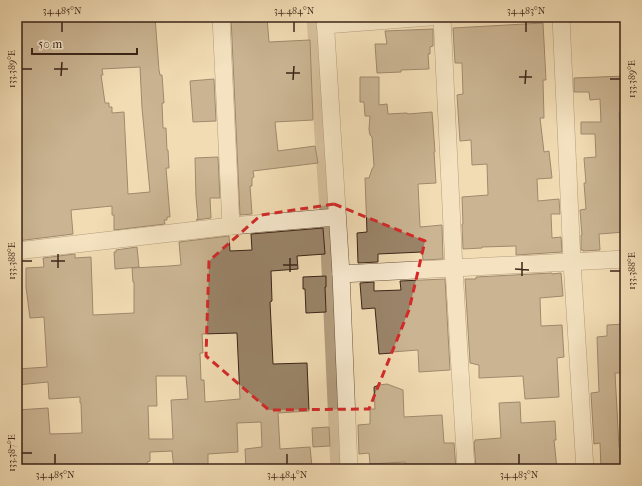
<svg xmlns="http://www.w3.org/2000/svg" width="642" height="486" viewBox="0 0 642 486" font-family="'IM FELL French Canon',serif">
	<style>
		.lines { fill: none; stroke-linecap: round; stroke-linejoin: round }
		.canal { stroke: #b49e7f; stroke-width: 15 }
		.building { fill: #9a8469; stroke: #3b2518; fill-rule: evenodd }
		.minor-casing { stroke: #69533f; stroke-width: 18 }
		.minor { stroke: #f7e8ce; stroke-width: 17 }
		.marked { fill: none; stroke: #d62828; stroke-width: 3; stroke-dasharray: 8 5; stroke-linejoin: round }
		.ticks { fill: none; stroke: #3b2518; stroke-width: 1.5 }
		.neatline { fill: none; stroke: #3b2518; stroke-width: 1.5 }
		.ticks-label { font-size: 10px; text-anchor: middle; fill: #3b2518 }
	</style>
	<rect width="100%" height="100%" fill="#f2dcb4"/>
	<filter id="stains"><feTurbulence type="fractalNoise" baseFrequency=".005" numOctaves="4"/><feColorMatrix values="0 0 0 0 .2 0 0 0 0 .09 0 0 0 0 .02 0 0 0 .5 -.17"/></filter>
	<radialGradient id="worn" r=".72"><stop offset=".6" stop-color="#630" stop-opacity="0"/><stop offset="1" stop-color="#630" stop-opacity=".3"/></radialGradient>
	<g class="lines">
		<g class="canal">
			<polyline points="314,17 327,209"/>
			<polyline points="327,224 338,469"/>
		</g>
	</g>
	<g class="building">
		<path d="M17,17H56V22L81,19V17H155L159,70L160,75H162L164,103H162L163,128H166L167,150H168L169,168H166L170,217H167V220H164L165,224L114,230V215H112V206L71,210L73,234L17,241ZM140,67L142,108L150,192L128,194L124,112L112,113V107H109V103H105L101,75H103L102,69Z"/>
		<polygon points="231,17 267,17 269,42 310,40 313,120 275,122 278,151 315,146 318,163 253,171 254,177 252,178 252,186 250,186 252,214 240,215"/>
		<polygon points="543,23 546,80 543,80 544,118 540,118 544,152 549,151 552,178 537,179 538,201 559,199 560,214 551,214 552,238 561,237 562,252 516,255 516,246 482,247 482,248 463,249 462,224 463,224 462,197 488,195 487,164 472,165 471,140 460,141 457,95 463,94 462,63 455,63 453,28"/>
		<polygon points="433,29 433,46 430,47 430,54 428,54 429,69 401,70 401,72 377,73 375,44 387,44 385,31"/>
		<polygon points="625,76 625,113 619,113 621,136 623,136 624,155 625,155 625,232 599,234 600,250 583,251 583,250 581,250 581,235 582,235 580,210 586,209 584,183 586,183 584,158 596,157 595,134 581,134 581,122 601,122 600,99 590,100 589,92 574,92 574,78"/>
		<polygon points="360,77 379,77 379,105 387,104 388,114 407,113 408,114 432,112 435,152 434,152 436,183 418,184 420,227 442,225 443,259 423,260 422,252 378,254 378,262 358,263 357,233 367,232 365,178 369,178 372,169 374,166 372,137 370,135 369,129 370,116 365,116 364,102 360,102"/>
		<polygon points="214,79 216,121 193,122 190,81"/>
		<polygon points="218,157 220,198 210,198 211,218 196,220 198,220 196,197 195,158"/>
		<path d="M323,228L325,254L297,256L298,269L271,271L272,301L270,302L273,364L307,363L309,411L278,413L280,449L310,447L312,467L308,468V469H246L245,449L262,447L261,422L237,423L238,452L208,454V469H174L172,451L150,452V461L147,462L148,469H17V410L48,408L50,434L82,433L81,403H80V397L49,399L48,382L17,385V369L47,367L44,317L30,318L26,287V268L44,267L43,258L75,254V258L91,257L93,315L134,313V282H133L132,268L169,266L181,265L179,242L229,236L230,251L252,250L251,234ZM237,333L240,399L205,402L204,380H201L200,353H203L202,334ZM156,376H186L188,399L171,400L173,439H149L148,406H157Z"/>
		<polygon points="137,247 139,267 115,269 114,252 116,252 116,250"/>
		<polygon points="552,273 552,274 561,273 563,296 540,298 541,326 562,325 564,357 557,358 559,397 525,399 523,376 479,378 479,365 470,363 465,279 476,279 476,277"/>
		<polygon points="326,276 326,287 325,287 326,312 306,313 305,289 303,289 303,277"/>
		<polygon points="445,279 450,370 419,372 418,350 392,352 392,353 379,354 375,308 362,309 360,283 374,282 374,291 401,290 400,281"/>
		<polygon points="625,324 625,373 615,373 619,447 625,447 625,469 601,469 600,443 594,444 591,393 599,392 597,337 607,336 607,325"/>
		<polygon points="387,384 403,390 404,417 442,415 444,443 454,443 456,469 405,469 405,462 370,464 369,453 359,454 358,425 370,424 370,409 375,409 374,387 379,385"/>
		<polygon points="520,402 521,423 555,421 556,440 554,440 557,469 485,469 485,467 476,468 474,442 475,442 475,440 501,438 499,403"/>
		<polygon points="329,427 330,446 313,447 312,428"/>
	</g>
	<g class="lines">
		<defs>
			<g id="minor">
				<polyline points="221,17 231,226"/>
				<polyline points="325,17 341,274 349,469"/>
				<polyline points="442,17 454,269 466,469"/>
				<polyline points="561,17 572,262 585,469"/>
				<polyline points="325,25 430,17"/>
				<polyline points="17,251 231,226 337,217"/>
				<polyline points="341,274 625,259"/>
			</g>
		</defs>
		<use href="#minor" class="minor-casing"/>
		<use href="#minor" class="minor"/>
	</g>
	<path d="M0 0H642V486H0ZM334,204L425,241L409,310L369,409L269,410L206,356L209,261L261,215Z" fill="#f2dcb4" fill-opacity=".55" fill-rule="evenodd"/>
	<path class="marked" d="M334,204L425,241L409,310L369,409L269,410L206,356L209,261L261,215Z"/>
	<path class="ticks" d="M62,32V22M294,32V22M526,32V22M22,69H32M54,69H68M286,73H300M61,76L62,62M519,77H532M610,79H620M293,80L294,66M525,84L526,70M22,261H32M51,261H65M283,265H297M58,268V254M515,269L529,270M610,271H620M290,272V258M522,276V262M22,453H32M55,464V454M287,464V454M519,464V454"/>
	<rect width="642" height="486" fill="none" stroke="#f2dcb4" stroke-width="44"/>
	<path d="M32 48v6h105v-6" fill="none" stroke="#3b2518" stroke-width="2"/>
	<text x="38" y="48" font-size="12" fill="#3b2518" stroke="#f7e8ce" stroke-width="3" paint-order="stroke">50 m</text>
	<rect x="22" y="22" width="598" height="442" class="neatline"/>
	<g class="ticks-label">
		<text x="62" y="14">34.485°N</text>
		<text x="294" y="14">34.484°N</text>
		<text x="526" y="14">34.483°N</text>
		<text transform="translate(11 69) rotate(-90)" y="4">133.389°E</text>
		<text transform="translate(631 79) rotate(-90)" y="4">133.389°E</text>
		<text transform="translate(11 261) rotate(-90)" y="4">133.388°E</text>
		<text transform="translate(631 271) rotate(-90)" y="4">133.388°E</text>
		<text transform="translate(11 453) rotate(-90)" y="4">133.387°E</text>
		<text x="55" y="478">34.485°N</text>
		<text x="287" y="478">34.484°N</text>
		<text x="519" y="478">34.483°N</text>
	</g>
	<rect width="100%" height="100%" filter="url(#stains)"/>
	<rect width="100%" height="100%" fill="url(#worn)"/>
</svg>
